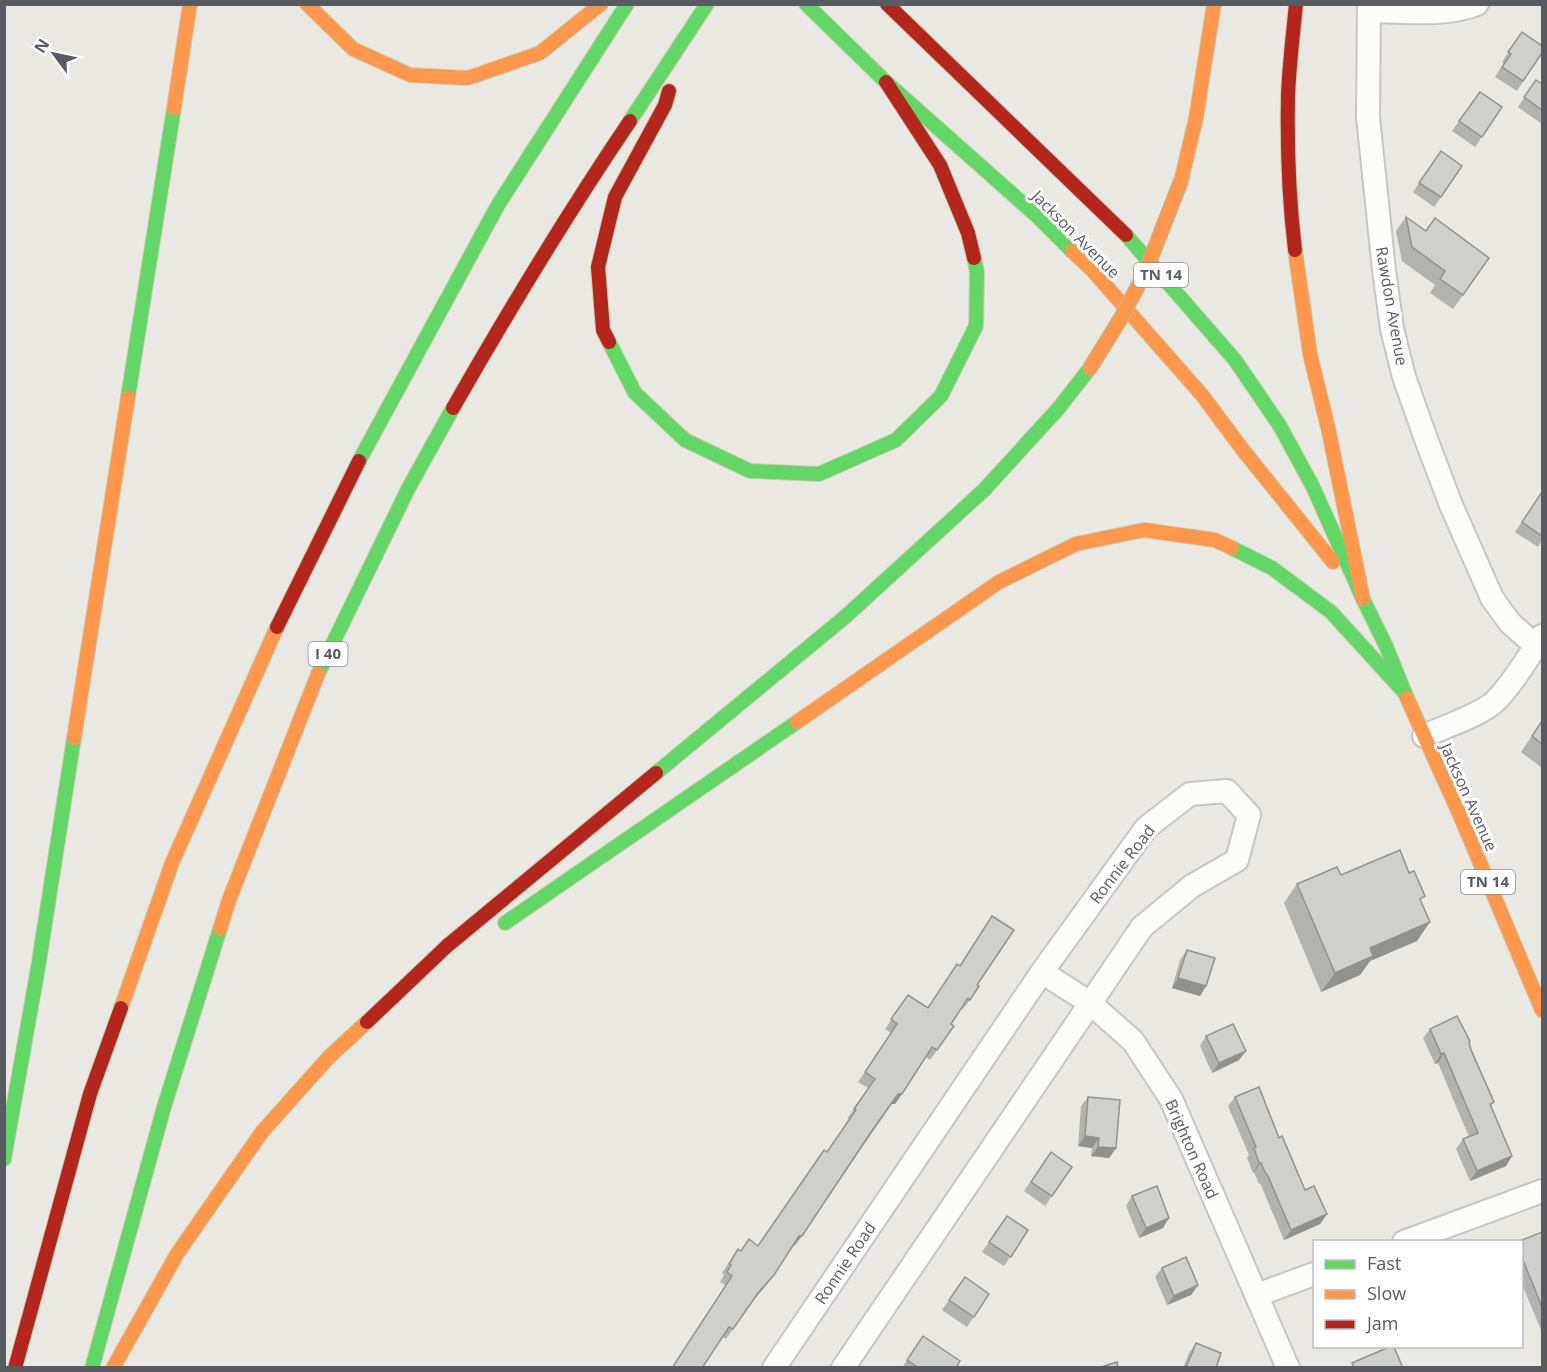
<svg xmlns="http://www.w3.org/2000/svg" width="1547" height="1372" viewBox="0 0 1547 1372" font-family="'Open Sans',sans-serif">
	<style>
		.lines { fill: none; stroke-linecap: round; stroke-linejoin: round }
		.street-casing { stroke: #c5c6c4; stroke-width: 26 }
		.fast-casing { stroke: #d1cdaf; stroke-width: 16 }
		.slow-casing { stroke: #d1cdaf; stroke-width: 16 }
		.jam-casing { stroke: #d1cdaf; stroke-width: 16 }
		.street { stroke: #fcfcfb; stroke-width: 22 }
		.fast { stroke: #63d668; stroke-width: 14 }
		.slow { stroke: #ff974d; stroke-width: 14 }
		.jam { stroke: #b3261e; stroke-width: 14 }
		.slow-bridge-casing { stroke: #c0b990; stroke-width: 16; stroke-linecap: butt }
		.slow-bridge { stroke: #ff974d; stroke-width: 14 }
		.wall { fill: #b2b2af }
		.shaded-wall { fill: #91918e }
		.building { fill: #cfcfcb; stroke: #91918e; stroke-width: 1.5 }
		.labels { text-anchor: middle; stroke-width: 6; stroke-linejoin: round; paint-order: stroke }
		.shield { fill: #fff; stroke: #8a8c90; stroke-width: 1.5 }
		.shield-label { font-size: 15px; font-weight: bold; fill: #585b61 }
		.street-label { font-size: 16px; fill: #585b61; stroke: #fff }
	</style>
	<rect width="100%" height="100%" fill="#e9e8e2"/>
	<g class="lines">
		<defs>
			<g id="street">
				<polyline points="1369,4 1368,117 1384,270 1392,329 1404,377 1426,439 1451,505 1492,598 1510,623 1536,646"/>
				<path d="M1369,11C1404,11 1445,17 1477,4"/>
				<path d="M1424,736C1444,727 1475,717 1492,704C1508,691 1530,655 1542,636"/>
				<polyline points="1042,972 1090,1003 1133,1041 1171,1099 1288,1368"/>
				<polyline points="1404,1242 1542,1191"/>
				<polyline points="1257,1295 1314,1274"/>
				<polyline points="774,1368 1042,972 1146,828 1190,794 1227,791 1249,815 1237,860 1192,886 1142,927 843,1368"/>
			</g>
			<g id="fast">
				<polyline points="806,4 886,82 1038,217 1072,251"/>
				<polyline points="630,121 707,4"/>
				<polyline points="1126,235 1235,360 1280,426 1313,487 1363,599 1386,646 1407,698"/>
				<polyline points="609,342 635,393 685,440 750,471 819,474 896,440 941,396 976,326 977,272 974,258"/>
				<polyline points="128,397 174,108"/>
				<polyline points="359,461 498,205 627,4"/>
				<polyline points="1232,548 1272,568 1331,612 1405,693"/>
				<polyline points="318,674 408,489 453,408"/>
				<polyline points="656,773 845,617 984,490 1058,409 1090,368"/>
				<polyline points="505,923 797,722"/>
				<polyline points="4,1159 38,968 74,738"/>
				<polyline points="92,1368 164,1107 220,929"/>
			</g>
			<g id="slow">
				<polyline points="307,4 353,49 410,75 468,78 540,53 601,4"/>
				<polyline points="174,108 190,4"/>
				<polyline points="1181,181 1196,118 1214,4"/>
				<polyline points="1295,250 1310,354 1329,432 1363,599"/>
				<polyline points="1072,251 1093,271 1202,395 1243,450 1333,562"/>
				<polyline points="1407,698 1459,813 1542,1010"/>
				<polyline points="797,722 999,582 1076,544 1144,530 1215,540 1232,548"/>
				<polyline points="74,738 128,397"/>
				<polyline points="220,929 229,900 318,674"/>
				<polyline points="121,1008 172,863 277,627"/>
				<polyline points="113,1368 177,1254 262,1132 329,1057 367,1022"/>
			</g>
			<g id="jam">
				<polyline points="887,4 1126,235"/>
				<polyline points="886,82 940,165 968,233 974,258"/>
				<path d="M1295,250C1289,200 1287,147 1288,97C1289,66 1293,35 1296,4"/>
				<polyline points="609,342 603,330 598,267 615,197 665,105 669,91"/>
				<path d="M453,408C509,310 567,214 630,121"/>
				<polyline points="277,627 359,461"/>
				<polyline points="367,1022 447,946 656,773"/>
				<polyline points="15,1368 90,1094 121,1008"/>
			</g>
		</defs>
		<use href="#street" class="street-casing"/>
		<use href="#fast" class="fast-casing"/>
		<use href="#slow" class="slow-casing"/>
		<use href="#jam" class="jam-casing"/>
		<use href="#street" class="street"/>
		<use href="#fast" class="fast"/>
		<use href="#slow" class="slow"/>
		<use href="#jam" class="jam"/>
		<defs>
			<polyline id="slow-bridge" points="1090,368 1121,318 1145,273 1181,181"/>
		</defs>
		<use href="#slow-bridge" class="slow-bridge-casing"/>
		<use href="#slow-bridge" class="slow-bridge"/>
	</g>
	<g class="wall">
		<polygon points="1522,32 1542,53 1517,91 1495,77 1504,63 1502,62"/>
		<polygon points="1536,80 1542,84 1542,124 1518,107"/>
		<polygon points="1480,92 1502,107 1475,147 1452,131"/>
		<polygon points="1441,151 1462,166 1434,207 1413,192"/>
		<polygon points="1406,217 1426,231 1489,258 1453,309 1430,293 1435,285 1402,261 1396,231"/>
		<polygon points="1542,492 1542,540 1538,547 1515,532"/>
		<polygon points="1542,721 1542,768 1521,752"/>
		<polygon points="1341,875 1421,902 1417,941 1370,961 1360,975 1321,992 1284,903 1297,884"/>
		<polygon points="992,916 977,985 970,1000 963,1009 961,1008 951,1024 954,1026 930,1060 926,1057 895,1104 892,1104 795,1245 793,1246 767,1284 752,1302 726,1339 723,1337 725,1285 720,1282 724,1275 722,1273 738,1249 741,1251 758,1246 827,1152 849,1119 847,1119 868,1088 858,1082 891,1033 885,1029 908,995 927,1008 960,966"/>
		<polygon points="1187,950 1206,986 1200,996 1172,988 1180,960"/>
		<polygon points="1430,1029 1469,1043 1494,1102 1491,1106 1512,1156 1506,1166 1470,1181 1456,1149 1463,1139 1469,1137 1438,1063 1435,1064 1423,1038"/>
		<polygon points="1206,1036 1246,1051 1239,1060 1212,1073 1200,1046"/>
		<polygon points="1088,1097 1116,1148 1109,1158 1091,1156 1092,1148 1078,1146 1081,1106"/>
		<polygon points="1235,1097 1279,1138 1305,1190 1327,1214 1320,1224 1284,1240 1260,1183 1259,1184 1254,1172 1253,1173 1247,1158 1249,1155 1228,1106"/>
		<polygon points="1051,1152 1072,1167 1045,1206 1024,1191"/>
		<polygon points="1132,1196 1163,1228 1139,1238 1126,1206"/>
		<polygon points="1007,1216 1028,1230 1004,1266 982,1252"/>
		<polygon points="1542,1232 1542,1330 1541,1330 1521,1282 1521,1242"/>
		<polygon points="1162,1268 1198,1285 1191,1295 1167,1305 1155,1277"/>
		<polygon points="965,1277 989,1294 967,1327 942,1310"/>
		<polygon points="923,1336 956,1368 902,1368"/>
		<polygon points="1196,1343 1216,1368 1183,1368 1189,1353"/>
	</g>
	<g class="shaded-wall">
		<polygon points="1430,922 1417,941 1370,961 1360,975 1321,992 1335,973 1370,948"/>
		<polygon points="1178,978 1206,986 1200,996 1172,988"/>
		<polygon points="1246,1051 1239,1060 1212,1073 1219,1063"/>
		<polygon points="1444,1053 1438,1063 1435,1064 1441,1054"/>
		<polygon points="898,1094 902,1094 895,1104 892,1104"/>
		<polygon points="1085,1136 1099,1138 1092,1148 1078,1146"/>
		<polygon points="1098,1147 1116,1148 1109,1158 1091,1156"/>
		<polygon points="1512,1156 1506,1166 1470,1181 1477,1171"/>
		<polygon points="1259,1163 1261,1163 1254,1172 1253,1173"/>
		<polygon points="1327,1214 1320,1224 1284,1240 1291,1230"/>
		<polygon points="1169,1218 1163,1228 1139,1238 1146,1228"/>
		<polygon points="799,1236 802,1236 795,1245 792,1246"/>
		<polygon points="774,1275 767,1284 751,1303 758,1293"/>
		<polygon points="1198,1285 1191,1295 1167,1305 1174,1296"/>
	</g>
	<g class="building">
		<polygon points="1522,32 1542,46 1542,53 1523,81 1502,67 1511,54 1508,52"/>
		<polygon points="1536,80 1542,84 1542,110 1524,97"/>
		<polygon points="1480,92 1502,107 1482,137 1459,121"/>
		<polygon points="1441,151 1462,166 1441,197 1419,183"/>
		<polygon points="1406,217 1426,231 1435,218 1489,258 1463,295 1440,279 1445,271 1412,247"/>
		<polygon points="1542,492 1542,536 1522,522"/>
		<polygon points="1542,721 1542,744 1532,736"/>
		<polygon points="1400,850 1409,873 1414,871 1425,896 1420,899 1430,922 1370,948 1373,956 1335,973 1297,884 1337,867 1341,875"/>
		<polygon points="992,916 1014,930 977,985 979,986 970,1000 968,998 951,1024 954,1026 937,1050 932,1047 902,1094 898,1094 871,1132 802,1236 799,1236 774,1275 758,1293 733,1329 729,1327 702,1368 672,1368 732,1276 727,1272 731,1265 729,1264 738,1249 741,1251 749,1239 758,1246 824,1150 827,1152 856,1110 854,1109 875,1079 865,1072 897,1024 891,1019 908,995 928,1008 957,964 960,966"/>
		<polygon points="1187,950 1215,958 1206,986 1178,978"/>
		<polygon points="1457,1016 1470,1041 1469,1042 1471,1050 1494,1102 1490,1104 1512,1156 1477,1171 1463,1139 1478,1133 1444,1053 1441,1054 1430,1029"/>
		<polygon points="1233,1024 1246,1051 1219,1063 1206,1036"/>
		<polygon points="1259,1087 1279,1138 1282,1136 1305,1190 1314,1186 1327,1214 1291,1230 1267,1174 1266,1174 1261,1163 1259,1163 1254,1148 1256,1147 1235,1097"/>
		<polygon points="1088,1097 1120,1100 1116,1148 1098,1147 1099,1138 1085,1136"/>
		<polygon points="1051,1152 1072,1167 1052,1196 1031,1182"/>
		<polygon points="1157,1186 1169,1218 1146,1228 1132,1196"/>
		<polygon points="1007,1216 1028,1230 1011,1257 989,1242"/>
		<polygon points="1542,1232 1542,1307 1521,1255 1521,1242 1517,1242"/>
		<polygon points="1186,1257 1198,1285 1174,1296 1162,1268"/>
		<polygon points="965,1277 989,1294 974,1317 949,1300"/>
		<polygon points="923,1336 960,1361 956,1368 919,1368 907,1360"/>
		<polygon points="1196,1343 1221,1353 1216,1368 1186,1368"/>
		<polygon points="1389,1347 1394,1347 1403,1368 1354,1368 1352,1363"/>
		<polygon points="1117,1362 1118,1368 1098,1368"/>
	</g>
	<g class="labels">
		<g class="shield">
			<rect x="1134" y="263" width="54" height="24" rx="4.5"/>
			<rect x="308.5" y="642" width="39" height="24" rx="4.5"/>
			<rect x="1461" y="870" width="54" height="24" rx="4.5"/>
		</g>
		<g class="shield-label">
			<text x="1161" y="280">TN 14</text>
			<text x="328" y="659">I 40</text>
			<text x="1488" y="887">TN 14</text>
		</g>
		<g class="street-label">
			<text transform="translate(1076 234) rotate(45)" y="6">Jackson Avenue</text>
			<text transform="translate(1392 306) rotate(80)" y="6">Rawdon Avenue</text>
			<text transform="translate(1469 797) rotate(66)" y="6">Jackson Avenue</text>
			<text transform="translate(1122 864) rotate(-52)" y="6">Ronnie Road</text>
			<text transform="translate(1192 1149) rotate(66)" y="6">Brighton Road</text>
			<text transform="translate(845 1263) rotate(-56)" y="6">Ronnie Road</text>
		</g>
	</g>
	<rect width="1547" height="1372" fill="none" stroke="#585b61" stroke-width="12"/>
	<rect x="1313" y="1240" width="210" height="108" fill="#ffffff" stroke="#bcbdc0" stroke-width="1.5"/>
	<rect x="1325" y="1260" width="30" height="9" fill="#63d668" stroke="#bcbdc0" stroke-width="1.5"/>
	<text x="1367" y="1270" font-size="18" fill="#585b61">Fast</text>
	<rect x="1325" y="1290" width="30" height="9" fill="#ff974d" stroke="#bcbdc0" stroke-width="1.5"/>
	<text x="1367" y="1300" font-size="18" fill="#585b61">Slow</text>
	<rect x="1325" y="1320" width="30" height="9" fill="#b3261e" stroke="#bcbdc0" stroke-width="1.5"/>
	<text x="1367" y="1330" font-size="18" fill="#585b61">Jam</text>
	<g transform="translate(54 54) rotate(303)" stroke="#ffffff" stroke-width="4.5" paint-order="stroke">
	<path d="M0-4.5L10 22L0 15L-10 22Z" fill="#585b61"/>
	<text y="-9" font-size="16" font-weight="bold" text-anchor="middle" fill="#585b61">N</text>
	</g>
</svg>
